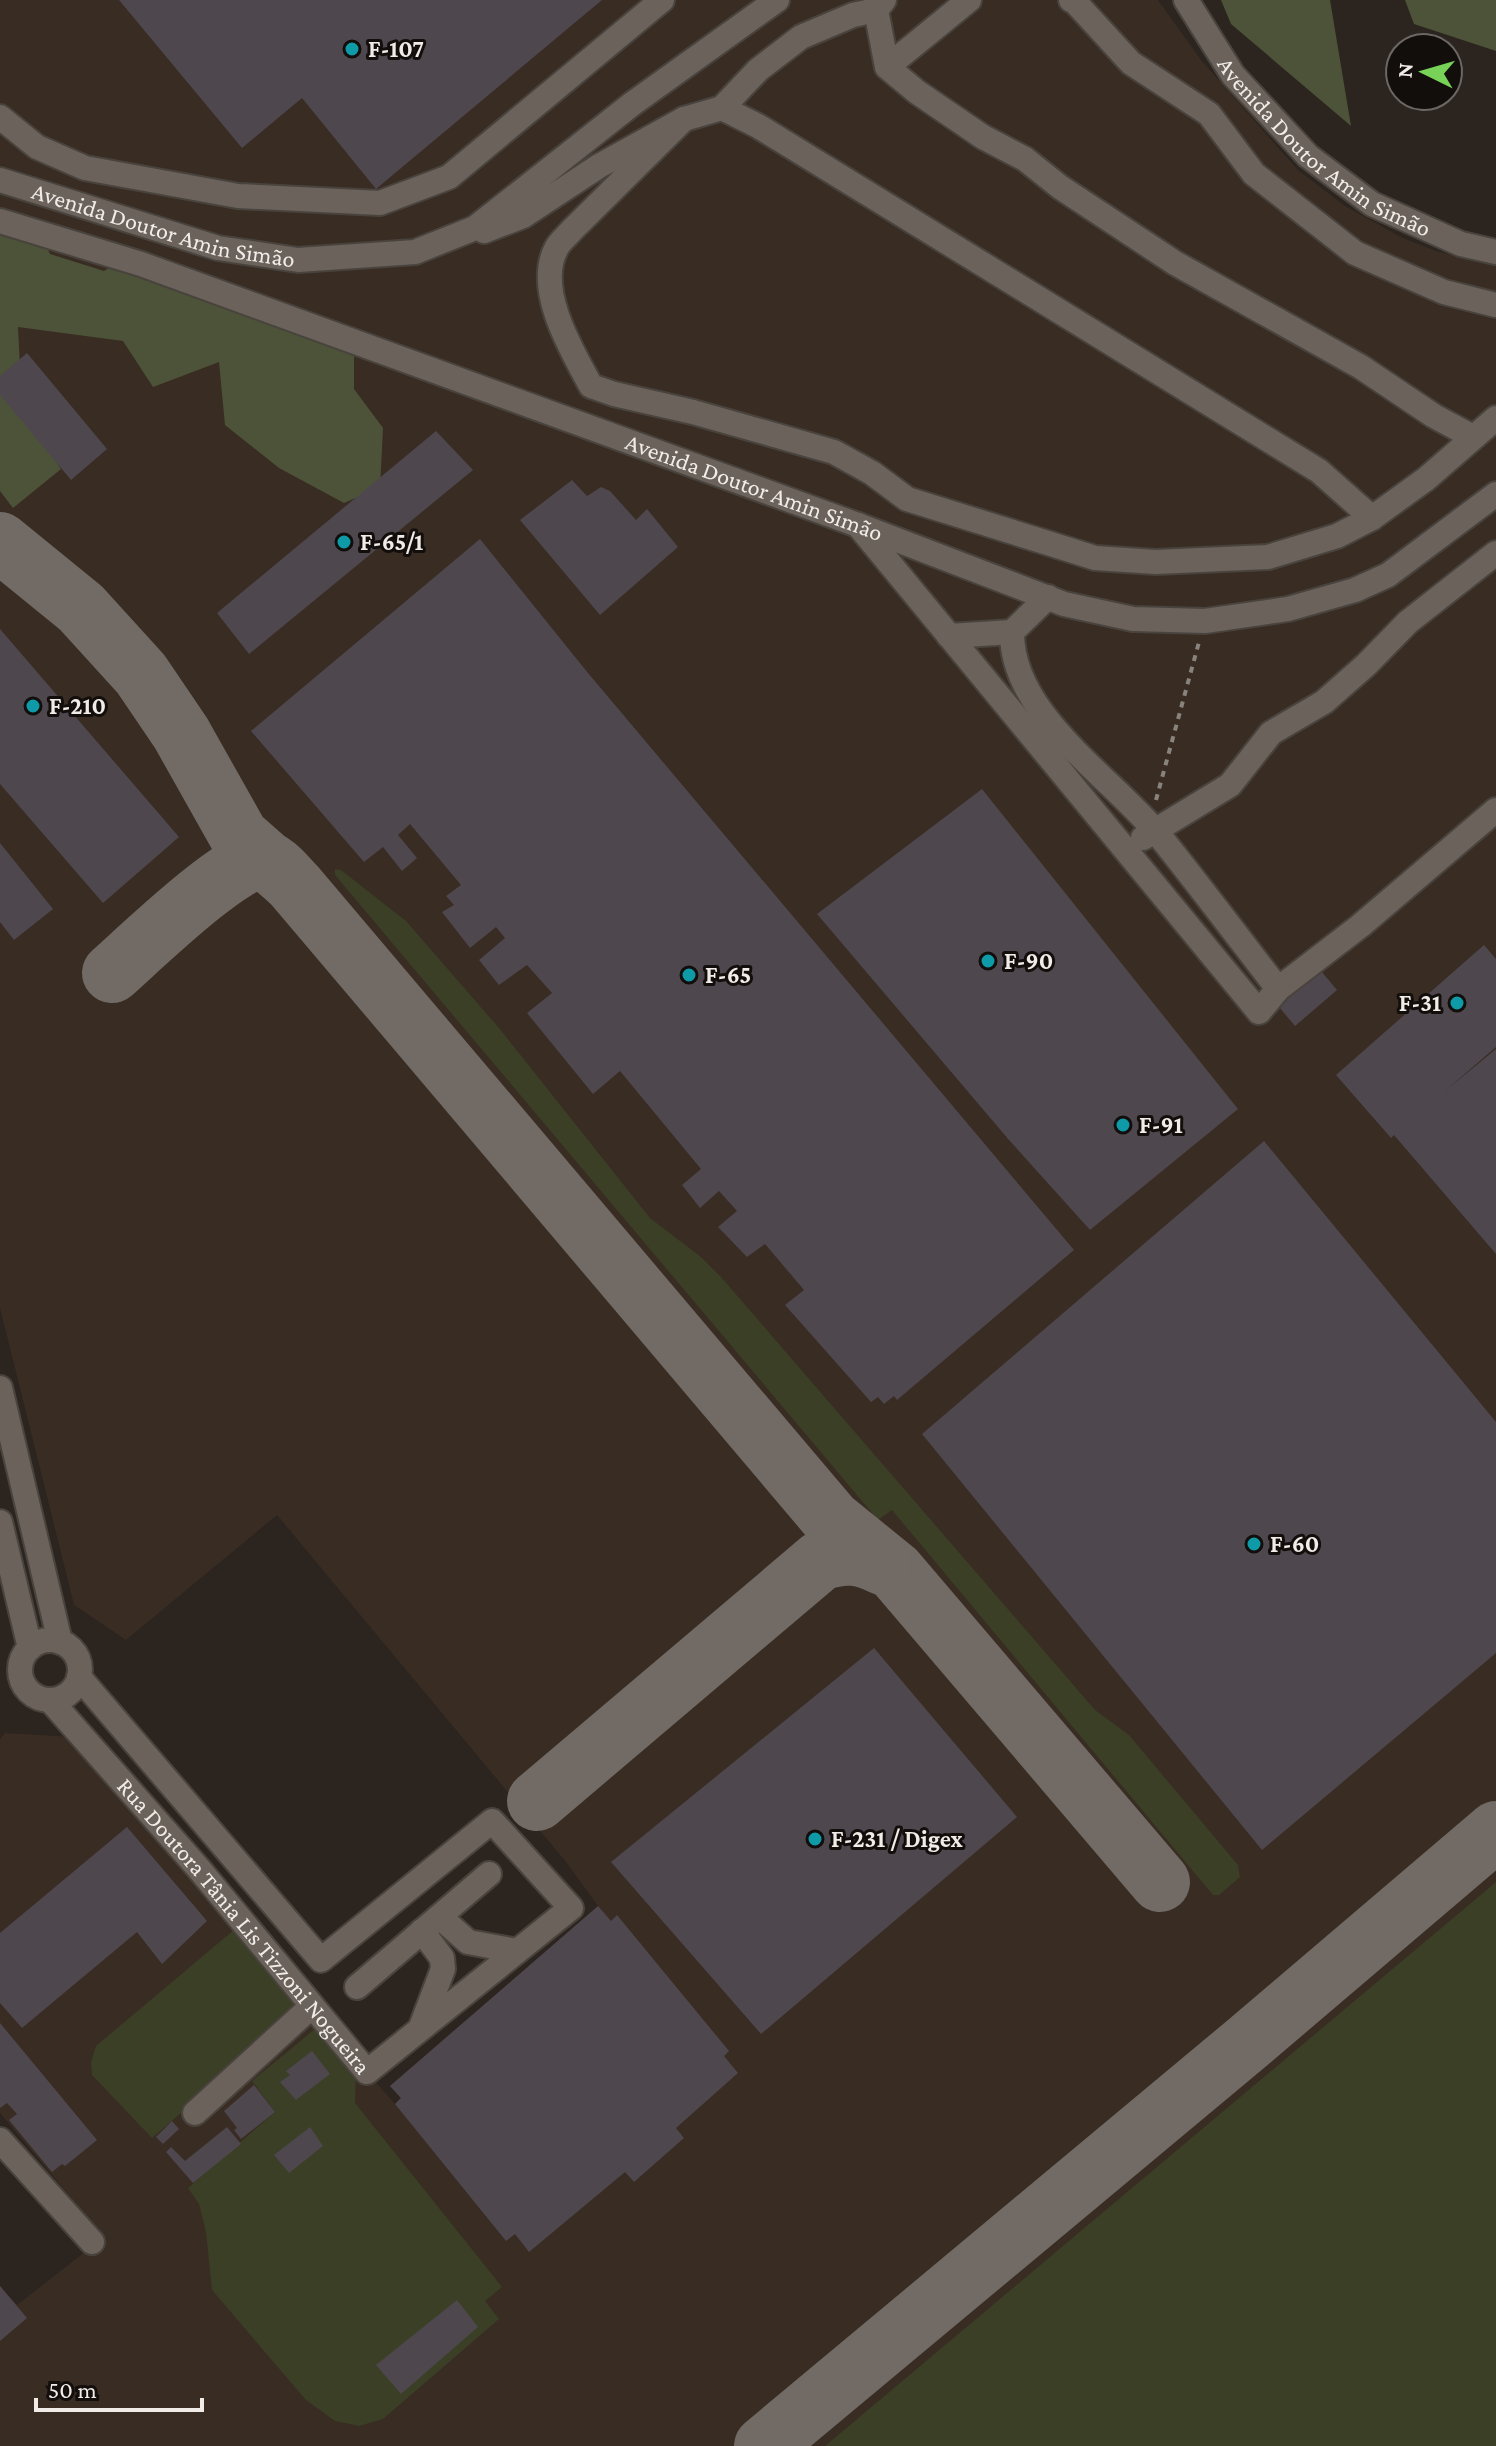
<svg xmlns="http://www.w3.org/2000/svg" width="1496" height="2446" viewBox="0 0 1496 2446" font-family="'Crimson Pro',serif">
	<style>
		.built { fill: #392c23 }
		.green { fill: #3a3f26 }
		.forest { fill: #4d5339 }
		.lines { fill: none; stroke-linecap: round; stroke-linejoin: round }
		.taxiway { stroke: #716a65; stroke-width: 60 }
		.building { fill: #4e474e }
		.minor-casing { stroke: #49433e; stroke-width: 28 }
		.path { stroke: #89837e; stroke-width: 4; stroke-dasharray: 6 6; stroke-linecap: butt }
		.minor { stroke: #6b625b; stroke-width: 24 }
		.culture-dot { fill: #0f9aa8; stroke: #120e0c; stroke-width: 3 }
		.labels { text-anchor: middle; stroke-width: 6; stroke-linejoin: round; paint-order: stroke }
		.poi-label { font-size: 24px; font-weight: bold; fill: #f1ece8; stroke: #120e0c; text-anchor: start }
		.street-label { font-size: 24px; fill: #f1ece8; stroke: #120e0c }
	</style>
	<rect width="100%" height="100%" fill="#2c241f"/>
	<polygon class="built" points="0,0 1158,0 1201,60 1298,170 1345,206 1403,238 1436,251 1496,266 1496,2446 0,2446 0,2286 17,2305 104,2237 0,2113 0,1739 5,1733 73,1737 395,2104 400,2098 390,2086 598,1906 566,1862 277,1515 126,1640 74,1605 0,1308"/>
	<g class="green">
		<polygon points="335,869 341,870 406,921 499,1028 650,1218 701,1257 721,1277 1095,1710 1129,1735 1238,1865 1240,1877 1219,1895 1213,1895 892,1510 878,1520 335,875"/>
		<polygon points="1496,1882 1496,2446 825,2446"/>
		<polygon points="235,1929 303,2008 152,2138 92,2075 91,2062 96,2046"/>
		<polygon points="315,2029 323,2031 356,2072 355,2103 502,2287 485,2301 499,2319 383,2419 359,2426 335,2421 306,2400 212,2290 206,2232 199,2204 188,2188 275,2112 252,2081"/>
	</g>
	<g class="forest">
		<polygon points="1221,0 1330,0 1351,126 1231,24"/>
		<polygon points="1405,0 1496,0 1496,51 1414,24"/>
		<polygon points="0,227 43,240 50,254 104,271 113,265 354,354 354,389 383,428 380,487 344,503 279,468 225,425 219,362 153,387 123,341 18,327 22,410 61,469 13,508 0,491"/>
	</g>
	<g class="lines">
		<g class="taxiway">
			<polyline points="0,542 81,608 141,674 181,733 239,836 289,880"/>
			<path d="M112,973C137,951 234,857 261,860C275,861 285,876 295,886L831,1519L895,1571L1160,1882"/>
			<path d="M537,1801L820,1561C844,1553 861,1554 882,1565"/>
			<polyline points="764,2446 1246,2044 1496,1831"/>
		</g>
	</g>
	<g class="building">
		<polygon points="119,0 602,0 376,189 302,98 242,148"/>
		<polygon points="27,353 107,449 71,480 0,395 0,376"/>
		<polygon points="436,431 473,470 249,654 217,613"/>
		<polygon points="572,480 587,496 601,487 610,491 636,520 647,509 678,547 600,615 520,520"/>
		<polygon points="480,539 588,673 1074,1250 897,1400 894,1396 884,1404 878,1397 871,1402 785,1305 804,1290 765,1244 747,1257 718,1227 737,1211 719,1191 700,1208 682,1185 701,1169 620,1071 593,1094 527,1013 552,993 527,965 499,985 479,960 505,938 496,927 470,948 442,912 454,905 446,896 461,885 410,824 398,835 417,858 402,871 383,847 364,862 251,731"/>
		<polygon points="0,629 179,837 103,903 0,784"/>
		<polygon points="982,789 1238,1109 1090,1230 1009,1140 817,914"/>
		<polygon points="0,843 53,909 14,940 0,922"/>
		<polygon points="1484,945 1496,959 1496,1047 1445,1091 1496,1049 1496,1254 1394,1135 1391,1138 1336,1075"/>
		<polygon points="1316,965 1337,990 1295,1026 1274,1001"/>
		<polygon points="1264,1141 1496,1422 1496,1653 1262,1850 922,1434"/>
		<polygon points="874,1648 1017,1817 761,2034 611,1862"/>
		<polygon points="127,1827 207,1921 162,1964 137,1932 22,2028 0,2003 0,1933"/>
		<polygon points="598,1906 611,1921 617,1915 729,2051 724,2056 738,2073 676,2128 684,2138 634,2182 625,2172 529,2252 515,2234 506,2241 395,2104 401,2098 390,2086"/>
		<polygon points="0,2023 97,2140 65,2166 62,2164 52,2172 9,2120 17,2114 7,2103 0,2108"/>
		<polygon points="312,2051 330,2074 296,2100 280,2082 290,2075 286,2071"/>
		<polygon points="254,2085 275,2112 241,2139 234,2130 237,2128 224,2111"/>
		<polygon points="172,2121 179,2129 163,2144 156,2137"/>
		<polygon points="227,2127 241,2144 193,2183 166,2152 171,2147 185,2161"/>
		<polygon points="310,2127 323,2146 289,2173 274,2155"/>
		<polygon points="0,2286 27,2318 0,2341"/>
		<polygon points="457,2300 478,2327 401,2394 376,2365"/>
	</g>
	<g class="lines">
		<defs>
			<g id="minor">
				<polyline points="1071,0 1075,2 1131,63 1209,114 1254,174 1355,253 1444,292 1496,305"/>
				<path id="s1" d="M1186,0L1233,75L1308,156L1372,204L1461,244L1496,252"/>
				<polyline points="876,10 887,67 917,92 983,137 1025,159 1060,187 1175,263 1361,367 1434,416 1473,437"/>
				<polyline points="887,67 969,0"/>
				<polyline points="722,108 758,126 1319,471 1372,518"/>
				<polyline points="0,117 37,147 85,168 238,196 380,203 449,177 662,0"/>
				<path d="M684,119L572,230C567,236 559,242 556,249C535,290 572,351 591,386L614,394L693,412L834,452L872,473L907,499L1051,544L1095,558L1156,562L1268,557L1337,536L1372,518L1426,479L1496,418"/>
				<path id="s2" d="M0,180L218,248L298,260L415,252L475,228L632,104L777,0"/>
				<path id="s3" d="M0,221L141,264L858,525L1064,604L1133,619L1205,621L1288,609L1355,590L1388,575L1496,494"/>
				<polyline points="484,231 523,216 599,166 684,119 722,108 758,70 801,37 853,15 876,10 884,0"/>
				<polyline points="858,525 1259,1012 1278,989 1360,926 1496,810"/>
				<path d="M1048,597L1012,632C1011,714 1110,776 1158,834C1199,885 1238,937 1278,989"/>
				<polyline points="949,636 1012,632"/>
				<polyline points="1143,838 1230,785 1271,733 1324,702 1366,665 1408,622 1496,553"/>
				<polyline points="0,1388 60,1642"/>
				<polyline points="0,1522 30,1648"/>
				<circle cx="50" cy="1670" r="30"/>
				<path id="s4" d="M50,1700L199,1869L367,2072L571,1908L492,1821L321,1960L79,1677"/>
				<polyline points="440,1917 468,1942 517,1951"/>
				<polyline points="357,1987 489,1874"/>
				<polyline points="421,2027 443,1969 442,1958 422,1931"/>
				<polyline points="195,2113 312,2006"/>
				<polyline points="0,2140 92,2242"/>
			</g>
		</defs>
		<use href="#minor" class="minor-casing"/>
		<polyline class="path" points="1156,800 1199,642"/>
		<use href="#minor" class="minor"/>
	</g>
	<g class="culture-dot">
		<circle cx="352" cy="49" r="8"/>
		<circle cx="344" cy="542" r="8"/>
		<circle cx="33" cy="706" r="8"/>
		<circle cx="988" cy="961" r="8"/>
		<circle cx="689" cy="975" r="8"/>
		<circle cx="1457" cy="1003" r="8"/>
		<circle cx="1123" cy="1125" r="8"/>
		<circle cx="1254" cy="1544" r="8"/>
		<circle cx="815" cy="1839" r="8"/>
	</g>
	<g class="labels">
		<g class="poi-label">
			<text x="368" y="57">F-107</text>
			<text x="360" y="550">F-65/1</text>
			<text x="49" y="714">F-210</text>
			<text x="1004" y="969">F-90</text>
			<text x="705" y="983">F-65</text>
			<text x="1441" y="1011" text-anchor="end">F-31</text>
			<text x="1139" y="1133">F-91</text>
			<text x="1270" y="1552">F-60</text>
			<text x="831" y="1847">F-231 / Digex</text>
		</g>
		<g class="street-label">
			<text dy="8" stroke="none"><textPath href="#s1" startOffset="206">Avenida Doutor Amin Simão</textPath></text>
			<text dy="8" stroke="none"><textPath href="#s2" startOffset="170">Avenida Doutor Amin Simão</textPath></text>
			<text dy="8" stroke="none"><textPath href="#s3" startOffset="800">Avenida Doutor Amin Simão</textPath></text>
			<text dy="8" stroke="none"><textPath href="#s4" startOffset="298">Rua Doutora Tânia Lis Tizzoni Nogueira</textPath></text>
		</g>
	</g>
	<g transform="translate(1424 72) rotate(275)"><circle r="38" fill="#120e0c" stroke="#6b6764" stroke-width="2"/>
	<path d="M0-6L14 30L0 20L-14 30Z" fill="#78d258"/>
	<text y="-12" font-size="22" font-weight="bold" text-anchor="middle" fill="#f1ece8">N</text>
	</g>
	<path d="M36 2398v12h166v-12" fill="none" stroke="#f1ece8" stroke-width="4"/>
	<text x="48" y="2398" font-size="24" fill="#f1ece8" stroke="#120e0c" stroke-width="6" paint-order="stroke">50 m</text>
</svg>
